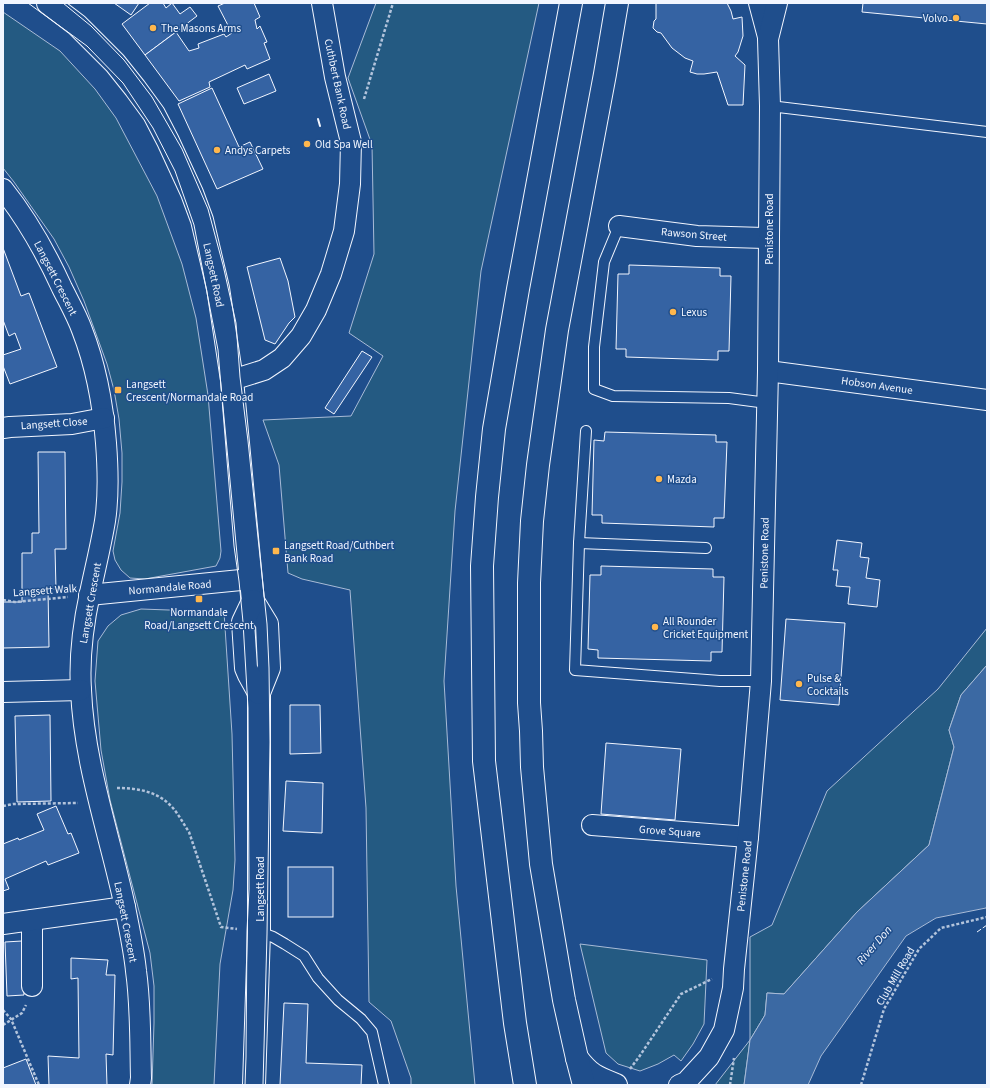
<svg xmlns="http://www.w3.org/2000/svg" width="990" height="1088" viewBox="0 0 990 1088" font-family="'Source Sans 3',sans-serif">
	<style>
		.green { fill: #245a82; stroke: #a8bbd7 }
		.water { fill: #3b69a3; stroke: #a8bbd7 }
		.building { fill: #3563a3; stroke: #f2f6ff }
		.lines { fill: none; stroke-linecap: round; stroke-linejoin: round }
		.service-casing { stroke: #f2f6ff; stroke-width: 12 }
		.minor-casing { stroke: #f2f6ff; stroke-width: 22 }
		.tertiary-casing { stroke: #f2f6ff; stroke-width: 24 }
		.trunk-casing { stroke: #f2f6ff; stroke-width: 24 }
		.path { stroke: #b3c4dc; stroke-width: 2.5; stroke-dasharray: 3 2; stroke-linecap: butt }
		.service { stroke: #1f4e8c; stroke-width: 10 }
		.minor { stroke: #1f4e8c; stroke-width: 20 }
		.tertiary { stroke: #1f4e8c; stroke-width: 22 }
		.trunk { stroke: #1f4e8c; stroke-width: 22 }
		.tram { stroke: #f2f6ff; stroke-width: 1 }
		.fence { stroke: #f2f6ff; stroke-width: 1; stroke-dasharray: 5 2; stroke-linecap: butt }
		.wall { stroke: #f2f6ff; stroke-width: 2 }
		.poi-dot { fill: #ffb74d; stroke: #1f4e8c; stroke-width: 1.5 }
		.labels { text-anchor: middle; stroke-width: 3; stroke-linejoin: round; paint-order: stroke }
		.poi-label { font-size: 11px; fill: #f2f6ff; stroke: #1f4e8c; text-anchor: start }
		.street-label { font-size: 11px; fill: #f2f6ff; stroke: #1f4e8c }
		.water-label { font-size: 12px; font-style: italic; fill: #f2f6ff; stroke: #1f4e8c }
	</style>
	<rect width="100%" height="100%" fill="#1f4e8c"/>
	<g class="green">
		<polygon points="376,3 539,3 481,271 455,511 444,681 456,886 475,1085 411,1085 411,1078 391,1021 369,1002 366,808 350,590 302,579 288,573 279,465 263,420 351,416 383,356 349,333 374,254 372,145 348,78"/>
		<polygon points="3,12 60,51 95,89 116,118 157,196 182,264 196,318 208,395 221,551 220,558 216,566 145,579 130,578 121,570 115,560 113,551 120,513 122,482 122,453 119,419 114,390 107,364 84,301 69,267 54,239 14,182 3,168"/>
		<polygon points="141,609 224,612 232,734 235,860 233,890 220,964 214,1085 152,1085 154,1023 154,986 150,953 110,800 101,750 95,681 98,641 108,626 121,615"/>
		<polygon points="987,628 987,665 961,695 949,730 954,747 929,845 857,912 784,994 767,993 765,1015 750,1040 744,1085 715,1085 750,1040 750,937 772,925 827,791 938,689"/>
		<polygon points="580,944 707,960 704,1024 693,1044 681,1061 674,1055 658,1064 640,1071 618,1064 606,1053"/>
	</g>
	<polygon class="water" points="987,665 987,906 986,908 936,918 906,936 821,1056 808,1085 744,1085 750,1040 765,1015 767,993 784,994 857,912 929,845 954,747 949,730 961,695"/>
	<g class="building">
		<polygon points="114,3 139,3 131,15"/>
		<polygon points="150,3 163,3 166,8 172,3 180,14 190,7 197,16 145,55 122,24"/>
		<polygon points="225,3 254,3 260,17 255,20 257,29 260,26 267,42 264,43 270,59 247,69 245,65 209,82 210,87 179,101 145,55 176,32 189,51 199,48 198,44 224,34 226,37 232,33 218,6"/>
		<polygon points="656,3 727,3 731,11 733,19 742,17 743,36 738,52 735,56 745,65 743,105 728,105 717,72 704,74 697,74 690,72 693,61 685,58 672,48 661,33 657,32 653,28 654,21 656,19"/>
		<polygon points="863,3 987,3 987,24 862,12"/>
		<polygon points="269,74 276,91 244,104 237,88"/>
		<polygon points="212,88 239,147 250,142 263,169 217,189 178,104"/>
		<polygon points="3,248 21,296 29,293 57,367 10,384 3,366 3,355 21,349 15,333 9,336 3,320"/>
		<polygon points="280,258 288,281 295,317 289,323 275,344 265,340 247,267"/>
		<polygon points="629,265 720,268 720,276 731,276 729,351 718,351 718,360 626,357 626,349 616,349 618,274 629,274"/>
		<polygon points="362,351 372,357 334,414 325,408"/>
		<polygon points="605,432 716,435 716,442 727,442 724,518 714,518 714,527 602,523 602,515 592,515 594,440 604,441"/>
		<polygon points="38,452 65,452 66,549 55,549 56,589 48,589 49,647 3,648 3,602 22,602 22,553 32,553 32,533 39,533"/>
		<polygon points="837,540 862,543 860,557 869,558 866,578 880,580 877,607 848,604 850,587 836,586 838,570 833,570"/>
		<polygon points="601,566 713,569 713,577 724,577 722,652 711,652 711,661 598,658 598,650 588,649 590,575 601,575"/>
		<polygon points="786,619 845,623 839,705 780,700"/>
		<polygon points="290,705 320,705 321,753 290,754"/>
		<polygon points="50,715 51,801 17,802 15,716"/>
		<polygon points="606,743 681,749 675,820 601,814"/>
		<polygon points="286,781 323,783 322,833 283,831"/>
		<polygon points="56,806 68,834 71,833 79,853 48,865 46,861 5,879 9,889 3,891 3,844 18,838 19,840 44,830 37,814"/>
		<rect x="288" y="867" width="45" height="50"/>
		<polygon points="22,941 24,995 7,996 5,942"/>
		<polygon points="71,958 108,960 106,975 115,975 113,1055 106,1054 107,1085 49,1085 48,1056 79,1058 78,978 71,979"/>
		<polygon points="284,1003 308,1004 306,1063 362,1065 361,1085 280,1085"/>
		<polygon points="26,1059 36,1085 3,1085 3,1068"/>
	</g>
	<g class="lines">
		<defs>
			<g id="service">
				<polyline points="770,106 987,132"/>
				<polyline points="619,226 604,262 594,347 594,389 613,396 729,398 767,403"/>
				<polyline points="586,431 579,543 575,670 720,681 761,681"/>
				<polyline points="579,543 706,548"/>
				<polyline points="259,932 273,937 285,944 304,956 318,978 338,1000 361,1019 372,1032 384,1085"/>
			</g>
			<g id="minor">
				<polyline points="759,3 768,37"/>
				<path d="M3,189C27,219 46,253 62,288C69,302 77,316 82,330C96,366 103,404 106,443C108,469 109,495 105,521C101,545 95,569 90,593C83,625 79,658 81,690C84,764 110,836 125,907C129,928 134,950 136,971C141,1006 140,1042 141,1078L140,1085"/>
				<polyline points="619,226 697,236 768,238"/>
				<polyline points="768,371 987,400"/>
				<polyline points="232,380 264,370 282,358 301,336 316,310 331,274 344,231 350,184 351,142 335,77 322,3"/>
				<polyline points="3,428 10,427 72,424 104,418"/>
				<polyline points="89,595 251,579"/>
				<polyline points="3,692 81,690"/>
				<polyline points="592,825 748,837"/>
				<polyline points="32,920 32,986"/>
				<polyline points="3,924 125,907"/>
				<polyline points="679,1085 686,1082 709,1057 724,1030 733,988 734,969 748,837 761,681 768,371 770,106 768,39 777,3"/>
			</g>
			<g id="tertiary">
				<polyline points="48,3 77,25 115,63 135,88 154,114 168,141 192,193 202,220 218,288 232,380 253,601 267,624 269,668 259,693 259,932 254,1085"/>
				<polyline points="253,601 243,622 246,668 249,675 259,693"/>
			</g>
			<g id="trunk">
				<path d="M577,1058C590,1075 596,1077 616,1085"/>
				<polyline points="525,1085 515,1023 484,761 482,566 487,497 494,429 518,289 571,3"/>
				<polyline points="584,1085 577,1058 564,1000 541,864 532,767 531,731 529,703 529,583 532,521 538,465 557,330 605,74 617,3"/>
			</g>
		</defs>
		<use href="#service" class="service-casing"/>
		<use href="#minor" class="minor-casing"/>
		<use href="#tertiary" class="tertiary-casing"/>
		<use href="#trunk" class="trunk-casing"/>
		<g class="path">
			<polyline points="364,99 393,3"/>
			<polyline points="3,600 15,602 68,597"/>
			<path d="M117,788C136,788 157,791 171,806C178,813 183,823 189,832L221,927L237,929"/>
			<polyline points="3,806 13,804 78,803"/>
			<polyline points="3,1010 11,1019 39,1085"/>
			<polyline points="3,1025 22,1013 26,1005"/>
			<polyline points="630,1069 639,1057 681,994 712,979"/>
			<polyline points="730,1085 734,1058"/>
			<polyline points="861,1085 884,1009 919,949 941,928 987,917"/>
		</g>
		<use href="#service" class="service"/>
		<use href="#minor" class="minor"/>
		<use href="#tertiary" class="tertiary"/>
		<use href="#trunk" class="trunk"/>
		<g class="tram">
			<polyline points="28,3 87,46 123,83 153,128 175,171 194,225 218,350 234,546 239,581 243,622 248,708 249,889 247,931 246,1057 245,1085"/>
			<polyline points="63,3 91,26 124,60 152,97 182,149 208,209 223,265 236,323 240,377 248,441 267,624 269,668 270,742 267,934 263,1085"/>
		</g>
		<polyline class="fence" points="977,932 987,925"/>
		<polyline class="wall" points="318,119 320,126"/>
	</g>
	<g class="poi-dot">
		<circle cx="956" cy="18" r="4"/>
		<circle cx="153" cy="28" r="4"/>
		<circle cx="307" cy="144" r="4"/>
		<circle cx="217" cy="150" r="4"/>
		<circle cx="673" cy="312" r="4"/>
		<rect x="114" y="386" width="8" height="8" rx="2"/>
		<circle cx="659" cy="479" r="4"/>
		<rect x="272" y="547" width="8" height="8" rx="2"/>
		<rect x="195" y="595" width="8" height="8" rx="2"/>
		<circle cx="655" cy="627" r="4"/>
		<circle cx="799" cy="684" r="4"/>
	</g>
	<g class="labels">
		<g class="poi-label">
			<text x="948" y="22" text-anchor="end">Volvo</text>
			<text x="161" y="32">The Masons Arms</text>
			<text x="315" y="148">Old Spa Well</text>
			<text x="225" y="154">Andys Carpets</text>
			<text x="681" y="316">Lexus</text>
			<text x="126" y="388">Langsett<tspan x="126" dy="13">Crescent/Normandale Road</tspan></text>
			<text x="667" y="483">Mazda</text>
			<text x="284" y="549">Langsett Road/Cuthbert<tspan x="284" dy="13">Bank Road</tspan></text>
			<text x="199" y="616" text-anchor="middle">Normandale<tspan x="199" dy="13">Road/Langsett Crescent</tspan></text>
			<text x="663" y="625">All Rounder<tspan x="663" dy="13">Cricket Equipment</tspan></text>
			<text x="807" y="682">Pulse &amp;<tspan x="807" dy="13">Cocktails</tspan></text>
		</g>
		<g class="street-label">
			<text transform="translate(338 84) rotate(78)" y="4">Cuthbert Bank Road</text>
			<text transform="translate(769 229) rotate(-90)" y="4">Penistone Road</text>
			<text transform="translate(694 234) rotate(5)" y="4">Rawson Street</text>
			<text transform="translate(214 275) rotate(78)" y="4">Langsett Road</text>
			<text transform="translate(56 278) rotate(63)" y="4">Langsett Crescent</text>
			<text transform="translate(877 385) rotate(8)" y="4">Hobson Avenue</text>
			<text transform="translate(54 423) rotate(-4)" y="4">Langsett Close</text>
			<text transform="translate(764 553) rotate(-89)" y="4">Penistone Road</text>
			<text transform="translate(170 587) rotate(-5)" y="4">Normandale Road</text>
			<text transform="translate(45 590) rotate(-4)" y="4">Langsett Walk</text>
			<text transform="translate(90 603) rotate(-80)" y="4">Langsett Crescent</text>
			<text transform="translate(670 831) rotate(4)" y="4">Grove Square</text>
			<text transform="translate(744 876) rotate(-84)" y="4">Penistone Road</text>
			<text transform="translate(260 889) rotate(-90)" y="4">Langsett Road</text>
			<text transform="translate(126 922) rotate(79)" y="4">Langsett Crescent</text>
			<text transform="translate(895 976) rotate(-60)" y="4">Club Mill Road</text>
		</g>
		<g class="water-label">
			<text transform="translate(874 945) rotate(-49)" y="4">River Don</text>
		</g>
	</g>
	<rect width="990" height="1088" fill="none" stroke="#f2f6ff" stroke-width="8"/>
</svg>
